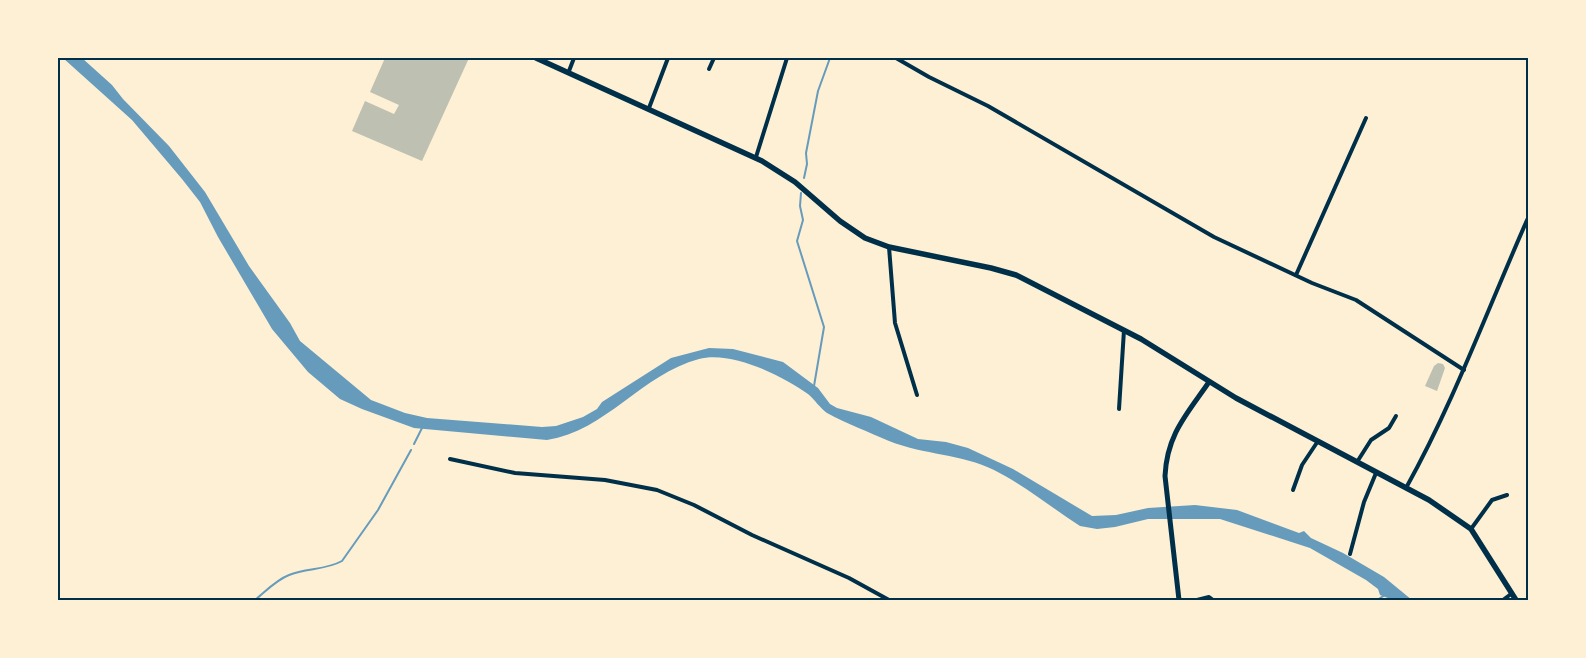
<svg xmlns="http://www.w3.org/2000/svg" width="1586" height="658" viewBox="0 0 1586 658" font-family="Poppins,sans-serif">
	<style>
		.water { fill: #669bbc }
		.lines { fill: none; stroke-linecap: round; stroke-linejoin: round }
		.stream { stroke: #669bbc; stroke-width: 2 }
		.building { fill: #bec0b2 }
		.minor { stroke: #003049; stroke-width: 4 }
		.secondary { stroke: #003049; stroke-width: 5 }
		.primary { stroke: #003049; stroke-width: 5.5 }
		.neatline { fill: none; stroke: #003049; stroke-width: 2 }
	</style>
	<rect width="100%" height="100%" fill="#fdf0d5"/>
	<path class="water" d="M63,58H82L112,85L123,99L169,146L205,192L249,266L290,323L300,341L371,400L405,413L427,418L542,427L556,426L583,417L597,409L602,402L671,358L709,348L733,349L783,362L818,388L830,404L837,408L871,417L918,439L946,442L968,448L1013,469L1092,516L1116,515L1148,508L1195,505L1237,510L1299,533L1304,531L1311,538L1343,553L1384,577L1412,600H1393L1380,595L1378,589L1366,580L1310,548L1220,519H1148L1115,527L1097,529L1080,526C1052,508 1024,485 994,470C962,454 924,455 889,441C869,432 847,424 827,413C820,408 815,400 808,394C783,376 731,350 699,359C642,374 606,431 547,440L414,428L362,409L340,399L308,372L272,329L218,237L200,202L182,179L132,120Z"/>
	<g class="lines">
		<g class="stream">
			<polyline points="804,178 807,164 806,153 818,91 830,58"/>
			<polyline points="801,193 800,206 803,220 797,241 824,327 814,386"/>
			<polyline points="414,444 422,428"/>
			<path d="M255,600C266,591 276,580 289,575C306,568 326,570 342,561L378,510L411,450"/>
			<polyline points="1377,600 1385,595"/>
		</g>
	</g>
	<g class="building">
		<polygon points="385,58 469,58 422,161 352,131 365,101 394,114 399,105 370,92"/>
		<polygon points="1438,363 1443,364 1445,368 1437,391 1425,386 1434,366"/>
	</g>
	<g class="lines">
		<g class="minor">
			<polyline points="896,58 929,77 988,106 1214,237 1312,283 1356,300 1464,370"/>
			<polyline points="709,69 714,58"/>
			<polyline points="569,71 574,58"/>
			<polyline points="649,108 668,58"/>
			<polyline points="756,157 787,58"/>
			<polyline points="889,247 895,323 917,395"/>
			<polyline points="1296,275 1366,118"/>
			<polyline points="1119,409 1124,330"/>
			<polyline points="450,459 515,473 605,480 657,490 694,505 752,535 849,578 889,600"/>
			<polyline points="1357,462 1371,440 1389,428 1396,416"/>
			<path d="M1406,488C1454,402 1488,308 1528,218"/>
			<polyline points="1293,490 1302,465 1318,441"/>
			<polyline points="1471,529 1492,500 1507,495"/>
			<polyline points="1350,554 1364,502 1376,473"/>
			<polyline points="1197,600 1209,597 1213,600"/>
			<polyline points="1503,600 1511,594"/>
		</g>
		<path class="secondary" d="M1179,600L1165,476C1167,434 1187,414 1209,382"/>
		<polyline class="primary" points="536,58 762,161 795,182 840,221 865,238 889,247 991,268 1016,275 1141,339 1236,398 1429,500 1471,529 1516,600"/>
	</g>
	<rect width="1586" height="658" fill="none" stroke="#fdf0d5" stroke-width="118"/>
	<rect x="59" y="59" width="1468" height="540" class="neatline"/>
</svg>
